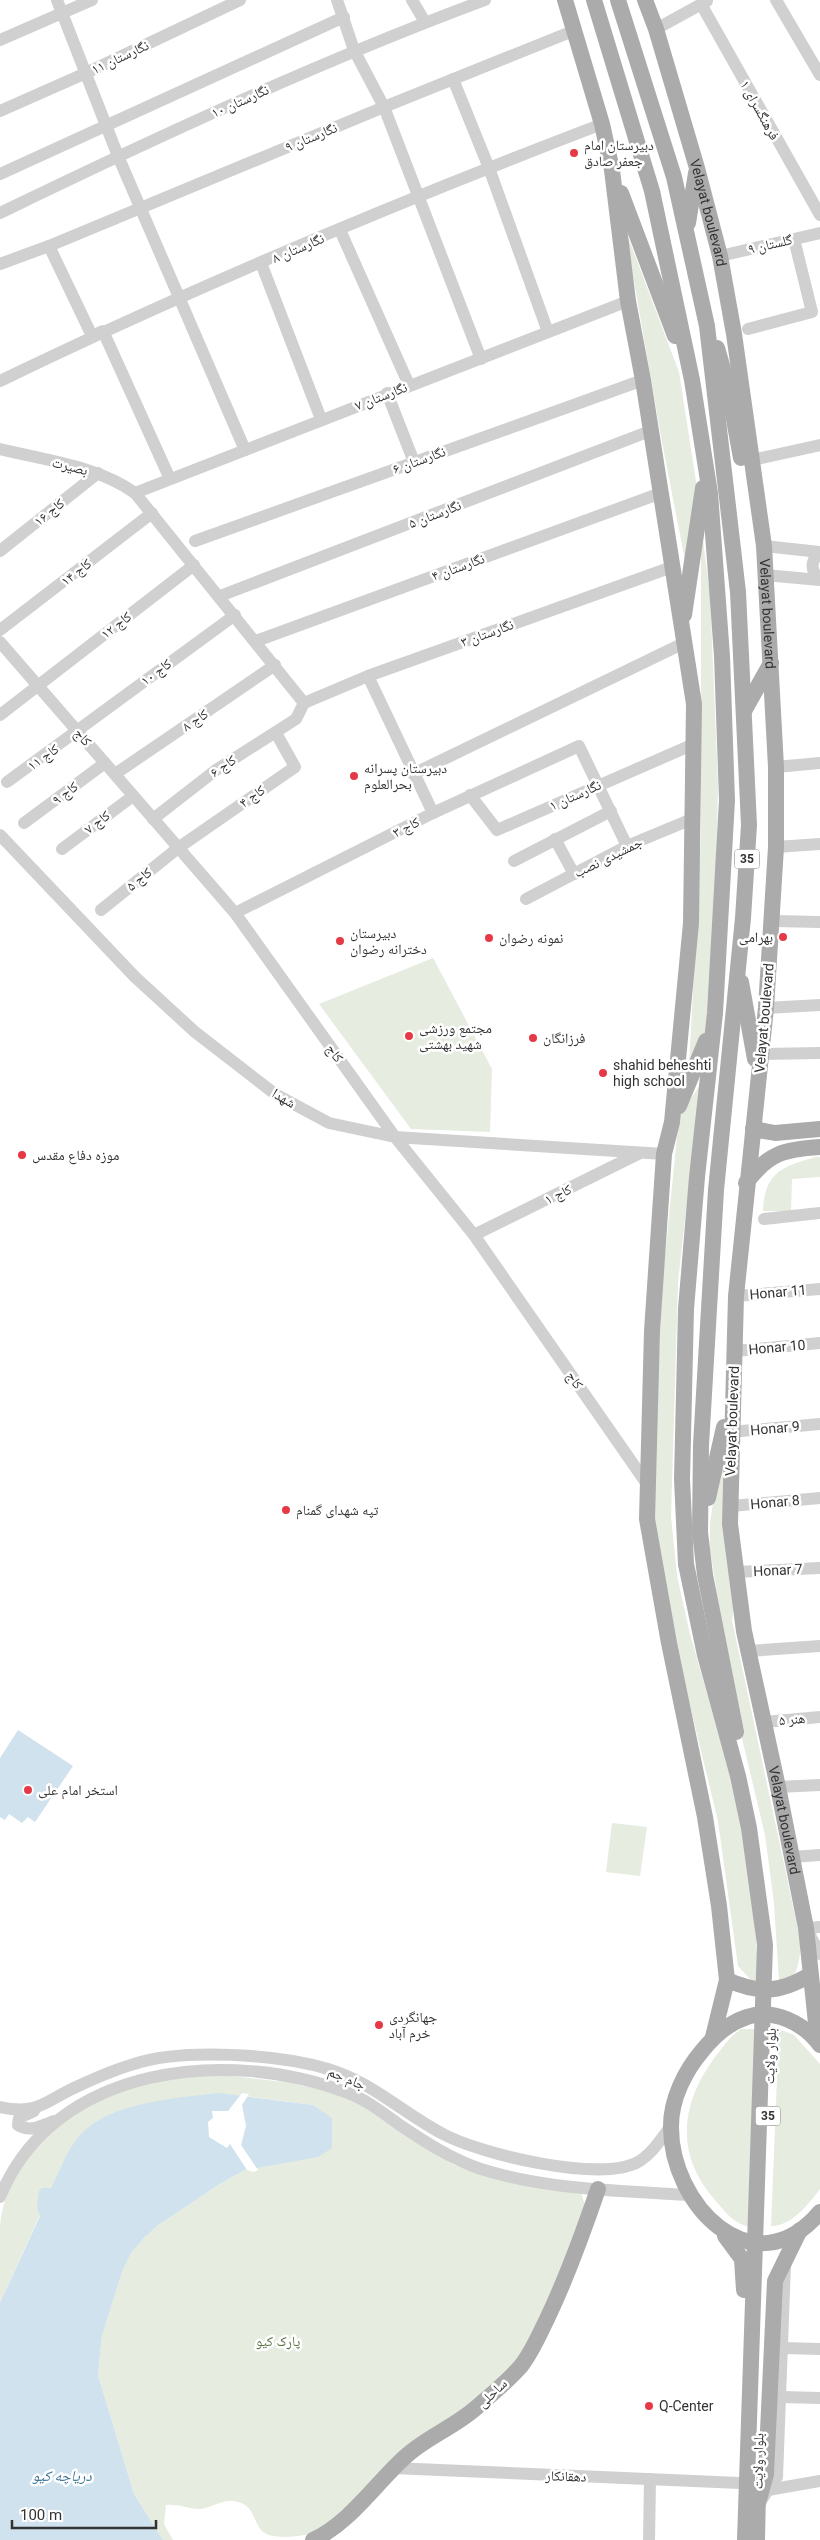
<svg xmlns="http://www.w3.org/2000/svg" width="820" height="2540" viewBox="0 0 820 2540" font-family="Roboto,'Noto Naskh Arabic',sans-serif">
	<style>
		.green { fill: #e6ecdf }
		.water { fill: #cfe2ee }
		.pier { fill: #fff }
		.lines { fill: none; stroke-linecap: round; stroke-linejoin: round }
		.minor { stroke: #d0d0d0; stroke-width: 12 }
		.major { stroke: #ababab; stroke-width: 16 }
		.poi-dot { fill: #e63946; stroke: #fff; stroke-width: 2 }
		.labels { text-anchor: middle; stroke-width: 5; stroke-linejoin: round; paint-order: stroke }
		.shield { fill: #fff; stroke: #707070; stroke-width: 1 }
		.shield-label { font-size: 12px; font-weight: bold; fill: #333 }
		.street-label { font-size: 14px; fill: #333; stroke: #fff }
		.poi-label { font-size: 14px; fill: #333; stroke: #fff; text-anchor: start }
		.park-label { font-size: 14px; fill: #56703f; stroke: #fff }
		.water-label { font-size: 15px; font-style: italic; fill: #3f7597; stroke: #fff }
	</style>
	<rect width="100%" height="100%" fill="#fff"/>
	<g class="green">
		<polygon points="625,229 679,372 697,488 688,576 662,442"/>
		<polygon points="701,525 710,594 718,784 715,919 708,1023 688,1087 701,835"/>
		<polygon points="433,958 492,1069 490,1132 411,1129 319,1004"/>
		<polygon points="700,1085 678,1282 671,1516 677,1576 690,1634 734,1788 752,1886 759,1982 751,1980 738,1966 718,1821 666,1607 653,1525 653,1465 663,1276 679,1117"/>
		<path d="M816,1157H820V1177L792,1179L791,1211H763C765,1172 781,1167 816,1157Z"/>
		<path d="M726,1462L735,1597L732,1620L800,1939C801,1954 799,1965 793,1979L779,1982L774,1903L765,1835L736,1713L710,1549V1523L719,1464Z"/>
		<polygon points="612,1823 647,1827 640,1876 606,1872"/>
		<path d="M741,2029H755L750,2227C734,2224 725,2212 715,2200C675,2155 680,2104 715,2057C723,2047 730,2036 741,2029Z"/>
		<path d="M779,2029L794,2035L820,2064V2189C809,2204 790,2227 771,2226Z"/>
		<path d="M223,2075L292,2083L349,2097L454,2165L501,2180L581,2192L585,2206L571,2253L521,2355L502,2377L338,2516C329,2522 319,2531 309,2534C297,2537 269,2540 261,2530C253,2520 254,2508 241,2503C223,2496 211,2510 197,2509C185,2508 179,2504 166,2505L164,2524L173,2540H163L134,2494L98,2375L102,2336L122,2272L131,2253L144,2238L157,2226L218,2185L245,2170L332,2148L331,2118L313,2105L244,2096L80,2135L51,2189L37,2208L40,2215L0,2303C0,2278 0,2252 0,2227C7,2147 93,2090 167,2078C185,2075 205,2076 223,2075Z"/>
	</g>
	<g class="water">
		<polygon points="18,1730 73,1766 35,1822 28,1817 22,1823 9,1814 5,1820 0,1817 0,1758"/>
		<path d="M218,2093L313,2105L332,2118V2148L318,2157L245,2170L218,2185L157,2226L144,2238L131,2253L122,2272L102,2336L98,2375L134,2494L163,2540H0V2303L40,2216L37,2208L39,2191L42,2188H51C60,2171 67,2149 81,2134C112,2102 176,2098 218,2093Z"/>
	</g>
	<polygon class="pier" points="242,2093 249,2094 242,2105 246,2126 241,2145 258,2170 254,2172 247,2170 230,2144 227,2148 209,2137 208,2122 213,2118 212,2111 228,2111"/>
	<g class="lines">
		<g class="minor">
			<polyline points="57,0 118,156 245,450"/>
			<polyline points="337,0 354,50 384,107 481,359"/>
			<polyline points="412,0 425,22"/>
			<polyline points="776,0 820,75"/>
			<polyline points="701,4 820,215"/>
			<polyline points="656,29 707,1"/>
			<polyline points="0,40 92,0"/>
			<polyline points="453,79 489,168 548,332"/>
			<polyline points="0,111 86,73 240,0"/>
			<polyline points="0,174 344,17"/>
			<path d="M0,213C159,136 319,62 485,0"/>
			<polyline points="340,230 409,385"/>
			<polyline points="49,246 92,336 103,331 170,479"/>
			<polyline points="720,256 820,233"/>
			<polyline points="261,263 321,419"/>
			<polyline points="0,264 49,246 384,107 573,31"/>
			<polyline points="748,329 812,312 794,239"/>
			<path d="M0,381C196,286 398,202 602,124"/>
			<polyline points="387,393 414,462"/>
			<path d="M0,449C45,460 97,466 135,493L304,703L296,719L216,770L153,819"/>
			<polyline points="752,460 820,445"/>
			<polyline points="135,493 628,301"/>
			<polyline points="195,541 643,380"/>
			<polyline points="764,546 820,552"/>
			<polyline points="0,551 98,473"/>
			<path d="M820,553C810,561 810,571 820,579"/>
			<polyline points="765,575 820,580"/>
			<polyline points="220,596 650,431"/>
			<polyline points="0,630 152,513"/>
			<polyline points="256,641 661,493"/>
			<polyline points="0,642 235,913 395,1137 474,1235 647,1484"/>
			<polyline points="368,676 433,813"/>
			<polyline points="304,703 368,676 672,567"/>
			<polyline points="0,715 194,565"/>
			<polyline points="776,767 820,763"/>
			<polyline points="115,774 275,665"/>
			<polyline points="413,774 684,643"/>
			<polyline points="7,782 235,615"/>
			<polyline points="470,795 497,830 694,744"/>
			<polyline points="24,823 105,763"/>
			<polyline points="0,835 135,977 195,1032 275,1094 329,1123 395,1137 664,1154"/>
			<polyline points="555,839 574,874"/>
			<polyline points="776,847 820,844"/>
			<polyline points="62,849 133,796"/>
			<polyline points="514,861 611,811"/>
			<polyline points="526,899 627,846 692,819"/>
			<polyline points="101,910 178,848 295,767 276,733"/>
			<polyline points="235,913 433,813 579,746 627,846"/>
			<polyline points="773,921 820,922"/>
			<polyline points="766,1008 820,1005"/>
			<polyline points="762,1054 820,1053"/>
			<polyline points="764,1219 820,1213"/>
			<polyline points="474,1235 640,1153"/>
			<polyline points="736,1296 820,1289"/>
			<polyline points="735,1351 820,1343"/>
			<polyline points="730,1432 820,1424"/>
			<polyline points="731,1506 820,1498"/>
			<polyline points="736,1572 820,1568"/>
			<polyline points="749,1651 820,1646"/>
			<polyline points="764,1722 820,1717"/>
			<polyline points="778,1787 820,1785"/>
			<polyline points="792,1857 820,1855"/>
			<polyline points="820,1927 806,1928 820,1954"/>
			<path d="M0,2107C38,2115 44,2102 74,2088C93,2079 113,2070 134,2064C182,2048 279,2054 328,2069C372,2082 404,2114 443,2134C480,2154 600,2183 638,2162C652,2154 661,2139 671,2126"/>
			<path d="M34,2111L19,2118L18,2125C30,2133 42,2125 54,2121"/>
			<path d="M0,2197C54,2064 229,2047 348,2093C365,2099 382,2112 397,2123C424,2141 449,2158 481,2169C547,2190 622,2191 691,2195"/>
			<polyline points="782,2348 820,2349"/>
			<polyline points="781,2397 820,2398"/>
			<polyline points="393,2468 740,2483"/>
			<polyline points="768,2490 820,2481"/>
			<polyline points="762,2499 777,2477 785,2264"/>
			<polyline points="649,2540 650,2479"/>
		</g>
		<g class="major">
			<polyline points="565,0 602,124 612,170 628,301 643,380 694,704 691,923 672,1122 664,1154 652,1331 647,1519 669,1643 705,1817 719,1906 727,1980 713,2037"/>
			<polyline points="594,0 652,191 692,380 710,493 722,656 727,800 715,1013 697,1177 686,1309 682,1479 686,1564 705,1655 738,1776 749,1828 765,1945 745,2540"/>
			<polyline points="618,0 674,177 707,326 738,592 749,825 743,918 716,1190 701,1445 700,1532 705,1575 736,1732"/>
			<path id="s1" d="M645,0L656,29L697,168L720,256L734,334L764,546L776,767V847L766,1008L736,1296L730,1524L744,1631L778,1787L806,1928L818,2042"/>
			<polyline points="621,193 675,336"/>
			<polyline points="688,223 696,173"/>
			<polyline points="717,348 728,386 741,458"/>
			<polyline points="684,615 703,488"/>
			<polyline points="744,711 771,663"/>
			<polyline points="741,982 755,1059"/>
			<polyline points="679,1106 706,1041"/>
			<polyline points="753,1129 775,1133 820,1129"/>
			<path d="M746,1183C768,1153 785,1149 820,1147"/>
			<polyline points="708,1498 724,1427"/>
			<path d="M727,1980C760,1994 779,1993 810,1975"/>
			<path d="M820,2045C804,2023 773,2008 747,2017C728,2023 714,2036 702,2051C685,2071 671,2099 671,2126C670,2204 753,2291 820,2212"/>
			<polyline points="725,2236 742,2259 744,2290"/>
			<polyline points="758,2503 766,2474 775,2281 800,2230"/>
			<path d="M313,2540C350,2523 376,2483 405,2457C426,2437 455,2427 477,2407C492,2394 508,2381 521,2366C532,2352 539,2335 547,2319C567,2277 583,2233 598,2189"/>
			<polyline points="757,2540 758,2492"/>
		</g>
	</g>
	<g class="poi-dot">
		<circle cx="574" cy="153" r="5"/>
		<circle cx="354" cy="776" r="5"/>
		<circle cx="783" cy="937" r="5"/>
		<circle cx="489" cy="938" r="5"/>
		<circle cx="340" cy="941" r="5"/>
		<circle cx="409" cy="1036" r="5"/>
		<circle cx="533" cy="1038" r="5"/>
		<circle cx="603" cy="1073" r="5"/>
		<circle cx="22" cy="1155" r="5"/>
		<circle cx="286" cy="1510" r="5"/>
		<circle cx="28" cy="1790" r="5"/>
		<circle cx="379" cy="2025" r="5"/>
		<circle cx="649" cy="2406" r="5"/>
	</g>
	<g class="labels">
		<g class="shield">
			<rect x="734.5" y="849.5" width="25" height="19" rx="4"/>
			<rect x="755.5" y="2106.5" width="25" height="19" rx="4"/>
		</g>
		<g class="shield-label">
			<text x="747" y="863">35</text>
			<text x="768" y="2120">35</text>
		</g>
		<g class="street-label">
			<text transform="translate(120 57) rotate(-25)" y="5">نگارستان ۱۱</text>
			<text transform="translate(240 101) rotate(-24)" y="5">نگارستان ۱۰</text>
			<text transform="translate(760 110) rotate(61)" y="5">فرهنگسرای ۱</text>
			<text transform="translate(311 137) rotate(-22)" y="5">نگارستان ۹</text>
			<text dy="5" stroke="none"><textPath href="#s1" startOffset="222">Velayat boulevard</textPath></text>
			<text transform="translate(770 244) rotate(-13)" y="5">گلستان ۹</text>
			<text transform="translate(298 248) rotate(-23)" y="5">نگارستان ۸</text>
			<text transform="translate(381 396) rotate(-21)" y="5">نگارستان ۷</text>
			<text transform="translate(419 460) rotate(-20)" y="5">نگارستان ۶</text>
			<text transform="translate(70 466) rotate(14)" y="5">بصیرت</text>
			<text transform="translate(49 512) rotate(-39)" y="5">کاج ۱۶</text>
			<text transform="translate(435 514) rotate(-21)" y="5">نگارستان ۵</text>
			<text transform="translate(458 567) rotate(-20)" y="5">نگارستان ۴</text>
			<text transform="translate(76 572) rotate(-38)" y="5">کاج ۱۴</text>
			<text dy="5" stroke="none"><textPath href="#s1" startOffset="628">Velayat boulevard</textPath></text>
			<text transform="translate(116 625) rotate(-38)" y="5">کاج ۱۲</text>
			<text transform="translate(487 633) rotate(-20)" y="5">نگارستان ۳</text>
			<text transform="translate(156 672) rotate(-37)" y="5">کاج ۱۰</text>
			<text transform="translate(195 720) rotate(-34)" y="5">کاج ۸</text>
			<text transform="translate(83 737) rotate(49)" y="5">کاج</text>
			<text transform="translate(43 757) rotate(-35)" y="5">کاج ۱۱</text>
			<text transform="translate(223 766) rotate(-34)" y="5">کاج ۶</text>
			<text transform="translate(65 793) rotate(-37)" y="5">کاج ۹</text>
			<text transform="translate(575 795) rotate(-24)" y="5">نگارستان ۱</text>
			<text transform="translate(252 796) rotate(-35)" y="5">کاج ۴</text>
			<text transform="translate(97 822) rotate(-37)" y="5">کاج ۷</text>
			<text transform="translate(406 827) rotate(-27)" y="5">کاج ۳</text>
			<text transform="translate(608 857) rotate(-26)" y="5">جمشیدی نصب</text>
			<text transform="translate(139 879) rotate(-39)" y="5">کاج ۵</text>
			<text transform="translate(764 1018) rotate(-85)" y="5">Velayat boulevard</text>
			<text transform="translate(335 1053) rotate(54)" y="5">کاج</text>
			<text transform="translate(284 1098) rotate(31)" y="5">شهدا</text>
			<text transform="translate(558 1194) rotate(-26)" y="5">کاج ۱</text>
			<text transform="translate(778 1292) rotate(-5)" y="5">Honar 11</text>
			<text transform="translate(777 1347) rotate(-5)" y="5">Honar 10</text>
			<text transform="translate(575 1380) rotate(55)" y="5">کاج</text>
			<text transform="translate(732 1421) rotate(-88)" y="5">Velayat boulevard</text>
			<text transform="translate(775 1428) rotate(-5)" y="5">Honar 9</text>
			<text transform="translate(775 1502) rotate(-5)" y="5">Honar 8</text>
			<text transform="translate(778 1570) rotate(-3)" y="5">Honar 7</text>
			<text transform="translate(792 1719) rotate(-5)" y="5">هنر ۵</text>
			<text dy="5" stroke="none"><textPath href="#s1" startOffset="1842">Velayat boulevard</textPath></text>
			<text transform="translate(770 2056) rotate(-88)" y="5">بلوار ولایت</text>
			<text transform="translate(347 2078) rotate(23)" y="5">جام جم</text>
			<text transform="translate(492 2393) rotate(-43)" y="5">ساحلی</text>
			<text transform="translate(758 2461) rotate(-89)" y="5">بلوار ولایت</text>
			<text transform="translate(566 2476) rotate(2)" y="5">دهقانکار</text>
		</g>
		<g class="poi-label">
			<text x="584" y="150">دبیرستان امام<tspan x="584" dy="16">جعفر صادق</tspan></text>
			<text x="364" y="773">دبیرستان پسرانه<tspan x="364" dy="16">بحرالعلوم</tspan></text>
			<text x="350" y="938">دبیرستان<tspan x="350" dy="16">دخترانه رضوان</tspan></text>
			<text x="773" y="942" text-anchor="end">بهرامی</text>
			<text x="499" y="943">نمونه رضوان</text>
			<text x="419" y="1033">مجتمع ورزشی<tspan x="419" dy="16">شهید بهشتی</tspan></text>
			<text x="543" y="1043">فرزانگان</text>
			<text x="613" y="1070">shahid beheshti<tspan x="613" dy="16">high school</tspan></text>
			<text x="32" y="1160">موزه دفاع مقدس</text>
			<text x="296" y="1515">تپه شهدای گمنام</text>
			<text x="38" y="1795">استخر امام علی</text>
			<text x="389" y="2022">جهانگردى<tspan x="389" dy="16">خرم آباد</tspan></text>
			<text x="659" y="2411">Q-Center</text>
		</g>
		<g class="park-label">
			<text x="278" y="2346">پارک کیو</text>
		</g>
		<g class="water-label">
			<text x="62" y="2481">دریاچه کیو</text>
		</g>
	</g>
	<path d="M12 2520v8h144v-8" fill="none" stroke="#333333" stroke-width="2.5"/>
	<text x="20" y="2520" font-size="15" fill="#333333" stroke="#ffffff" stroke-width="4" paint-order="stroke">100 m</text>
</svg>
